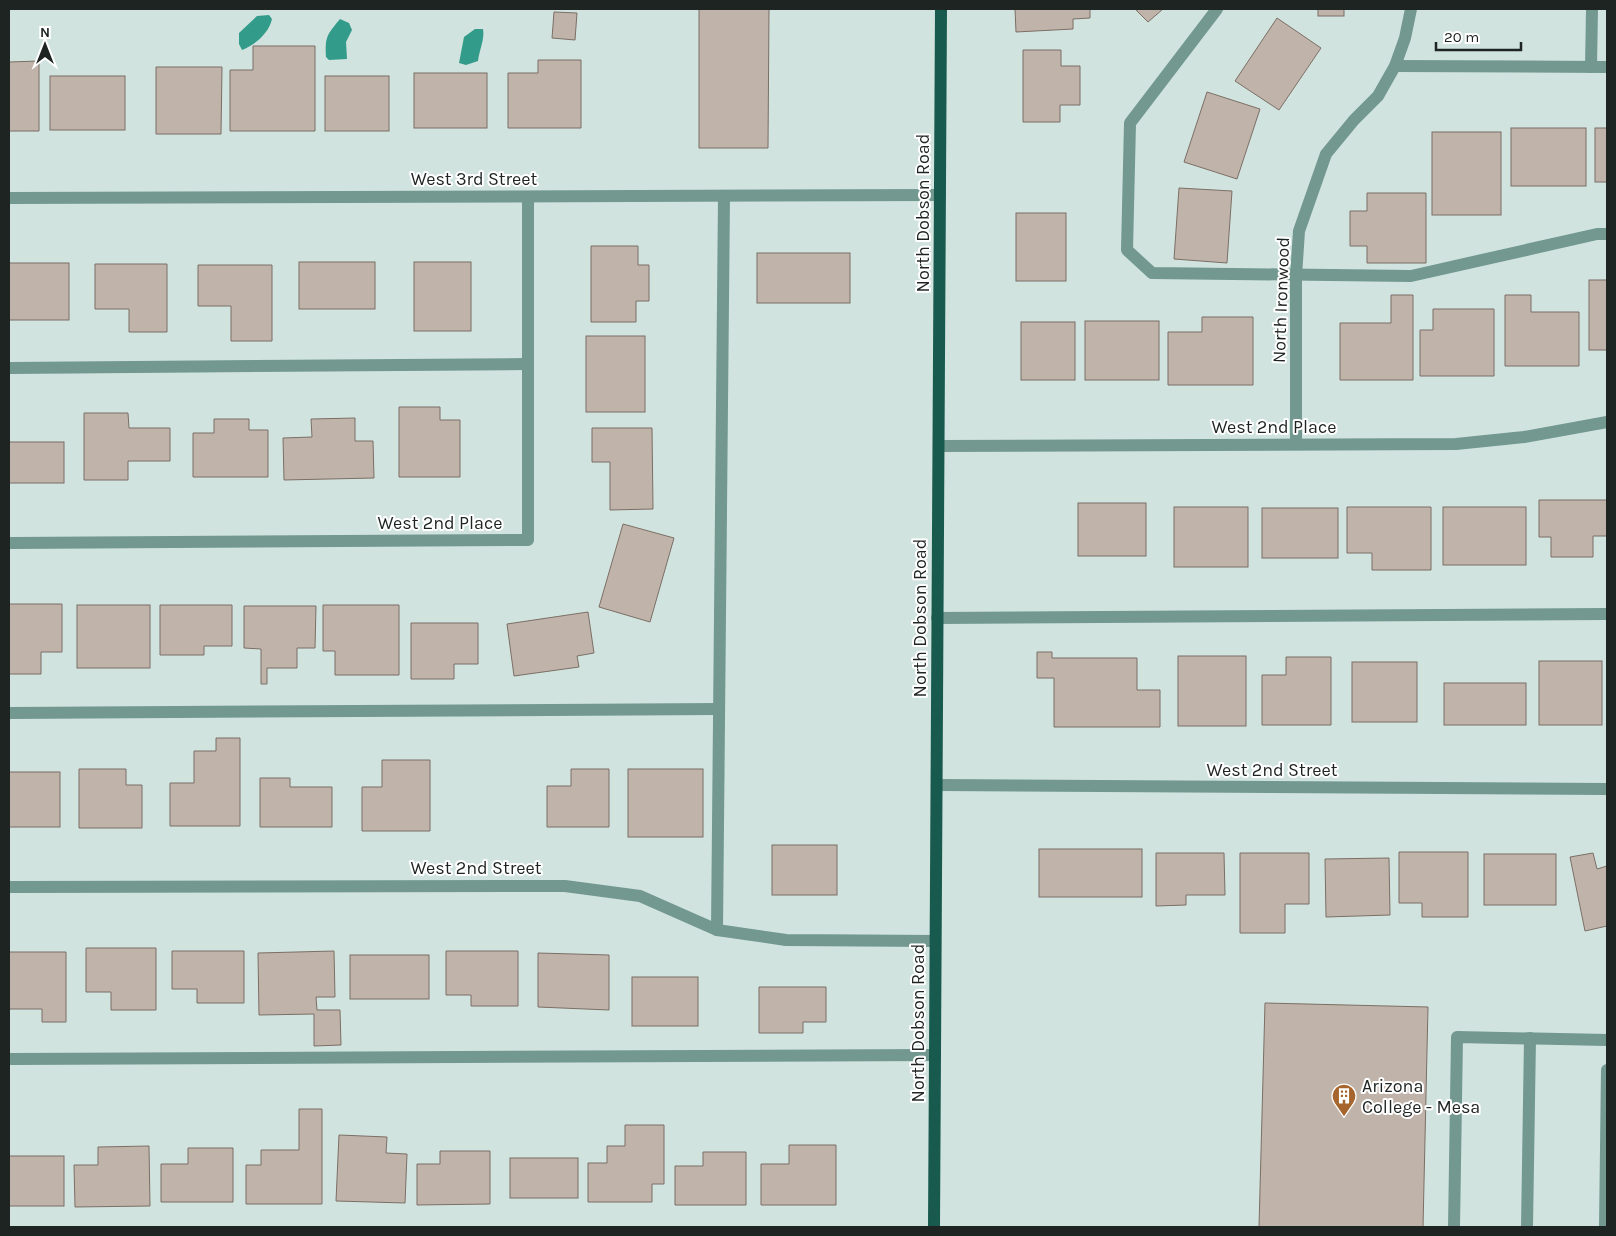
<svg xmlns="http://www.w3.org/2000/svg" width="1616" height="1236" viewBox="0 0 1616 1236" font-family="Karla,sans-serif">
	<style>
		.water { fill: #329b8a }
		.building { fill: #c0b3a9; stroke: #7b6f66 }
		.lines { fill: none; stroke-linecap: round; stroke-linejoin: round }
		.minor { stroke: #729890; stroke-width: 12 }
		.major { stroke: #195a4f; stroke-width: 12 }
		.labels { text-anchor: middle; stroke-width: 4; stroke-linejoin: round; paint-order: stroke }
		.street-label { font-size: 18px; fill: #1d2422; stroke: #fff }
		.poi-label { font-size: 18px; fill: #1d2422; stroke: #fff; text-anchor: start }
	</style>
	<rect width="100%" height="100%" fill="#d1e3df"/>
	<g class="water">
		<path d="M269,15L272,19C269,33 255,45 242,50L239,44V33L257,16Z"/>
		<path d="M340,19L349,23L352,30L346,42L347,59L329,60L326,57C325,36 327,35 340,19Z"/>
		<path d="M475,29H483C485,39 479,51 478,61L466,65L459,63L464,37Z"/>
	</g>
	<g class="building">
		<polygon points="699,9 769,9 768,148 699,148"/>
		<polygon points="1015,9 1090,9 1090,18 1073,19 1073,29 1016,32"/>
		<polygon points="1135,9 1163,9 1148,22"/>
		<rect x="1318" y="9" width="26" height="7"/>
		<polygon points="554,12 577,13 575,40 552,38"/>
		<polygon points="1277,18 1321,48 1279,110 1235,81"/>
		<polygon points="253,46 315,46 315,131 230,131 230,70 253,70"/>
		<polygon points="1023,50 1061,50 1061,66 1080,66 1080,105 1060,105 1060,122 1023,122"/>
		<polygon points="538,60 581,60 581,128 508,128 508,73 538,73"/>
		<polygon points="39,61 39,131 9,131 9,62"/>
		<polygon points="156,67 222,67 221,134 156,134"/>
		<rect x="414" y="73" width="73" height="55"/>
		<rect x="50" y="76" width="75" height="54"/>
		<rect x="325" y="76" width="64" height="55"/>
		<polygon points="1207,92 1260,109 1237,179 1184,162"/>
		<rect x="1511" y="128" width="75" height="58"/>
		<rect x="1595" y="128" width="12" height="54"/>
		<rect x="1432" y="132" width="69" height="83"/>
		<polygon points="1179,188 1232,191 1227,263 1174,259"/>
		<polygon points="1367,193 1426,193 1426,263 1367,263 1367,246 1350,246 1350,211 1367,211"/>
		<rect x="1016" y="213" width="50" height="68"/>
		<polygon points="591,246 638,246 638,265 649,265 649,301 636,301 636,322 591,322"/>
		<rect x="757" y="253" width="93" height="50"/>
		<rect x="299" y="262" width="76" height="47"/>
		<rect x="414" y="262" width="57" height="69"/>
		<rect x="9" y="263" width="60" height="57"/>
		<polygon points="95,264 167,264 167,332 129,332 129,309 95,309"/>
		<polygon points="198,265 272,265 272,341 231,341 231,306 198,306"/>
		<rect x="1589" y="280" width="18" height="70"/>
		<polygon points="1391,295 1413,295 1413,380 1340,380 1340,323 1391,323"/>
		<polygon points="1505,295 1531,295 1531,312 1579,312 1579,366 1505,366"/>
		<polygon points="1433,309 1494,309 1494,376 1420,376 1420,330 1433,330"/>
		<polygon points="1202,317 1253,317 1253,385 1168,385 1168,332 1202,332"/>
		<rect x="1085" y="321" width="74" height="59"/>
		<rect x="1021" y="322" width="54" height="58"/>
		<rect x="586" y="336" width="59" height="76"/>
		<polygon points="399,407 440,407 440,420 460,420 460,477 399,477"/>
		<polygon points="84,413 128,413 129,428 170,428 170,461 128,461 128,480 84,480"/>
		<polygon points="355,418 355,441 373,441 374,478 284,480 283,438 312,437 311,419"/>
		<polygon points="214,419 249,419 249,430 268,430 268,477 193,477 193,433 214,433"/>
		<polygon points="592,428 652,428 653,509 610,510 610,462 592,462"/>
		<rect x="9" y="442" width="55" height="41"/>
		<polygon points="1539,500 1607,500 1607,536 1593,536 1593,557 1551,557 1551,537 1539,537"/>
		<rect x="1078" y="503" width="68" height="53"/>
		<rect x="1174" y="507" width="74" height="60"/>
		<polygon points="1347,507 1431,507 1431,570 1372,570 1372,553 1347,553"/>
		<rect x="1443" y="507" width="83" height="58"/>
		<rect x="1262" y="508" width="76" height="50"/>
		<polygon points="623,524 674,538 650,622 599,607"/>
		<polygon points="9,604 62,604 62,652 41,652 41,674 9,674"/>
		<rect x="77" y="605" width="73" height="63"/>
		<polygon points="160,605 232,605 232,646 204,646 204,655 160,655"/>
		<polygon points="323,605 399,605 399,675 335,675 335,651 323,651"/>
		<polygon points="244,606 316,606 315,648 297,648 297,668 267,668 267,684 261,684 261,649 244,648"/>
		<polygon points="588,612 594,653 577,656 579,667 514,676 507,624"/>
		<polygon points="411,623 478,623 478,664 454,664 454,679 411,679"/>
		<polygon points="1037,652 1052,652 1052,658 1137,658 1137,690 1160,690 1160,727 1054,727 1054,678 1037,678"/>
		<rect x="1178" y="656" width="68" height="70"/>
		<polygon points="1286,657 1331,657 1331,725 1262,725 1262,675 1286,675"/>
		<rect x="1539" y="661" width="63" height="64"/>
		<rect x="1352" y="662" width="65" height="60"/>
		<rect x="1444" y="683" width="82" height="42"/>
		<polygon points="216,738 240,738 240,826 170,826 170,783 194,783 194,751 216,751"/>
		<polygon points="382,760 430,760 430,831 362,831 362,787 382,787"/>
		<polygon points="79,769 126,769 126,785 142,785 142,828 79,828"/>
		<polygon points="571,769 609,769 609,827 547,827 547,786 571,786"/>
		<rect x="628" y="769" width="75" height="68"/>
		<rect x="9" y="772" width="51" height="55"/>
		<polygon points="260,778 290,778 290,787 332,787 332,827 260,827"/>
		<rect x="772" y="845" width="65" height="50"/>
		<rect x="1039" y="849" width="103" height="48"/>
		<polygon points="1399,852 1468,852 1468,917 1422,917 1422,903 1399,903"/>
		<polygon points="1156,853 1224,853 1225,895 1186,895 1186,905 1156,906"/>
		<polygon points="1240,853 1309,853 1309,904 1285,904 1285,933 1240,933"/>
		<polygon points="1593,853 1597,869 1607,866 1607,926 1585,931 1570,857"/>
		<rect x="1484" y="854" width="72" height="51"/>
		<polygon points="1389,858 1390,915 1326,917 1325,859"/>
		<polygon points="86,948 156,948 156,1010 111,1010 111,992 86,992"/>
		<polygon points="172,951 244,951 244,1003 197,1003 197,989 172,989"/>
		<polygon points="334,951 335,997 316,997 317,1010 340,1010 341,1045 314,1046 314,1014 259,1015 258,953"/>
		<polygon points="446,951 518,951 518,1006 471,1006 471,995 446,995"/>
		<polygon points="9,952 66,952 66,1022 42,1022 42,1009 9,1009"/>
		<polygon points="538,953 609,955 609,1010 538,1007"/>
		<rect x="350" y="955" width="79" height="44"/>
		<rect x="632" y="977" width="66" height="49"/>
		<polygon points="759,987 826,987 826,1022 803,1022 803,1033 759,1033"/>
		<polygon points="1265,1003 1428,1007 1423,1227 1259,1227"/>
		<polygon points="299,1109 322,1109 322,1204 246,1204 246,1165 261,1165 261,1150 299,1150"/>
		<polygon points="625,1125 664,1125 664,1184 652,1184 652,1202 588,1202 588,1163 607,1163 607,1146 625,1146"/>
		<polygon points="339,1135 387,1137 386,1153 407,1154 405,1203 336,1201"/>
		<polygon points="789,1145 836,1145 836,1205 761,1205 761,1164 789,1164"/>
		<polygon points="149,1146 150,1206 75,1207 74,1165 98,1165 98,1147"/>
		<polygon points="188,1148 233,1148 233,1202 161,1202 161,1164 188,1164"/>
		<polygon points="440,1151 490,1151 490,1204 417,1205 417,1164 440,1164"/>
		<polygon points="703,1152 746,1152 746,1205 675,1205 675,1166 703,1166"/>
		<rect x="9" y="1156" width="55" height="50"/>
		<rect x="510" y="1158" width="68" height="40"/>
	</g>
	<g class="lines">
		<g class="minor">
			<polyline points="1217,9 1130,123 1127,250 1152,273 1411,276 1597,234 1607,234"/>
			<polyline points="1395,66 1607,67"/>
			<polyline points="1591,67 1592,9"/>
			<polyline points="9,198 940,195"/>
			<polyline points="9,368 528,364"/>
			<polyline points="1296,444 1296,276 1299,231 1326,154 1354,120 1378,96 1395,66 1405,38 1411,9"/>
			<polyline points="939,446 1456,444 1524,437 1607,422"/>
			<polyline points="9,543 528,540 528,197"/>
			<polyline points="937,618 1607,614"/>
			<polyline points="9,713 719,709"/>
			<polyline points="937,785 1607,789"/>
			<polyline points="9,887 565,886 640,896 717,930 786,940 935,941"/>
			<polyline points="717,930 724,196"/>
			<polyline points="9,1059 935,1055"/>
			<polyline points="1454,1227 1457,1037 1607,1040"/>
			<polyline points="1527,1227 1530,1038"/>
			<polyline points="1605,1227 1607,1070"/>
		</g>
		<polyline class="major" points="934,1227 941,9"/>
	</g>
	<defs>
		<symbol id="building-pin" viewBox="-11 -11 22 30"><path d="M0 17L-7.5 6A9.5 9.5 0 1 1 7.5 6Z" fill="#a5652d" stroke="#fff"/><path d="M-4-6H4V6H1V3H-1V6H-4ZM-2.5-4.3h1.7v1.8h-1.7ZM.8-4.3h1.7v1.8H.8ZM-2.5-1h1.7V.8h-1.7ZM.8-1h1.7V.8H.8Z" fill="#fff"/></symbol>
	</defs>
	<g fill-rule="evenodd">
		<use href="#building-pin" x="1330" y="1082" width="28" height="38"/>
	</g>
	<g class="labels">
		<g class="street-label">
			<text x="474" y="185">West 3rd Street</text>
			<text transform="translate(923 213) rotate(-90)" y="6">North Dobson Road</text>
			<text transform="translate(1281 300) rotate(-88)" y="6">North Ironwood</text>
			<text x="1274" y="433">West 2nd Place</text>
			<text x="440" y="529">West 2nd Place</text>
			<text transform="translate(920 618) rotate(-90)" y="6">North Dobson Road</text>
			<text x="1272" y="776">West 2nd Street</text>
			<text x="476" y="874">West 2nd Street</text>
			<text transform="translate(918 1023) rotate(-90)" y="6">North Dobson Road</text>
		</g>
		<g class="poi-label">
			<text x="1362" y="1092">Arizona<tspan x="1362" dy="21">College - Mesa</tspan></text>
		</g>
	</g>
	<rect width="1616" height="1236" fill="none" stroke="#1d2422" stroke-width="20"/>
	<g transform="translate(45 45)" stroke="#ffffff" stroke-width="4" paint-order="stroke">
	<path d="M0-4L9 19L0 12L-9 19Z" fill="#1d2422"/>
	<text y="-8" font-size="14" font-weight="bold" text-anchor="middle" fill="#1d2422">N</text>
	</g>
	<path d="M1436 42v8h85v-8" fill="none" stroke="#1d2422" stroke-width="2.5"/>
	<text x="1444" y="42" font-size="15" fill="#1d2422" stroke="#ffffff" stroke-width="4" paint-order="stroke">20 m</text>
</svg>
